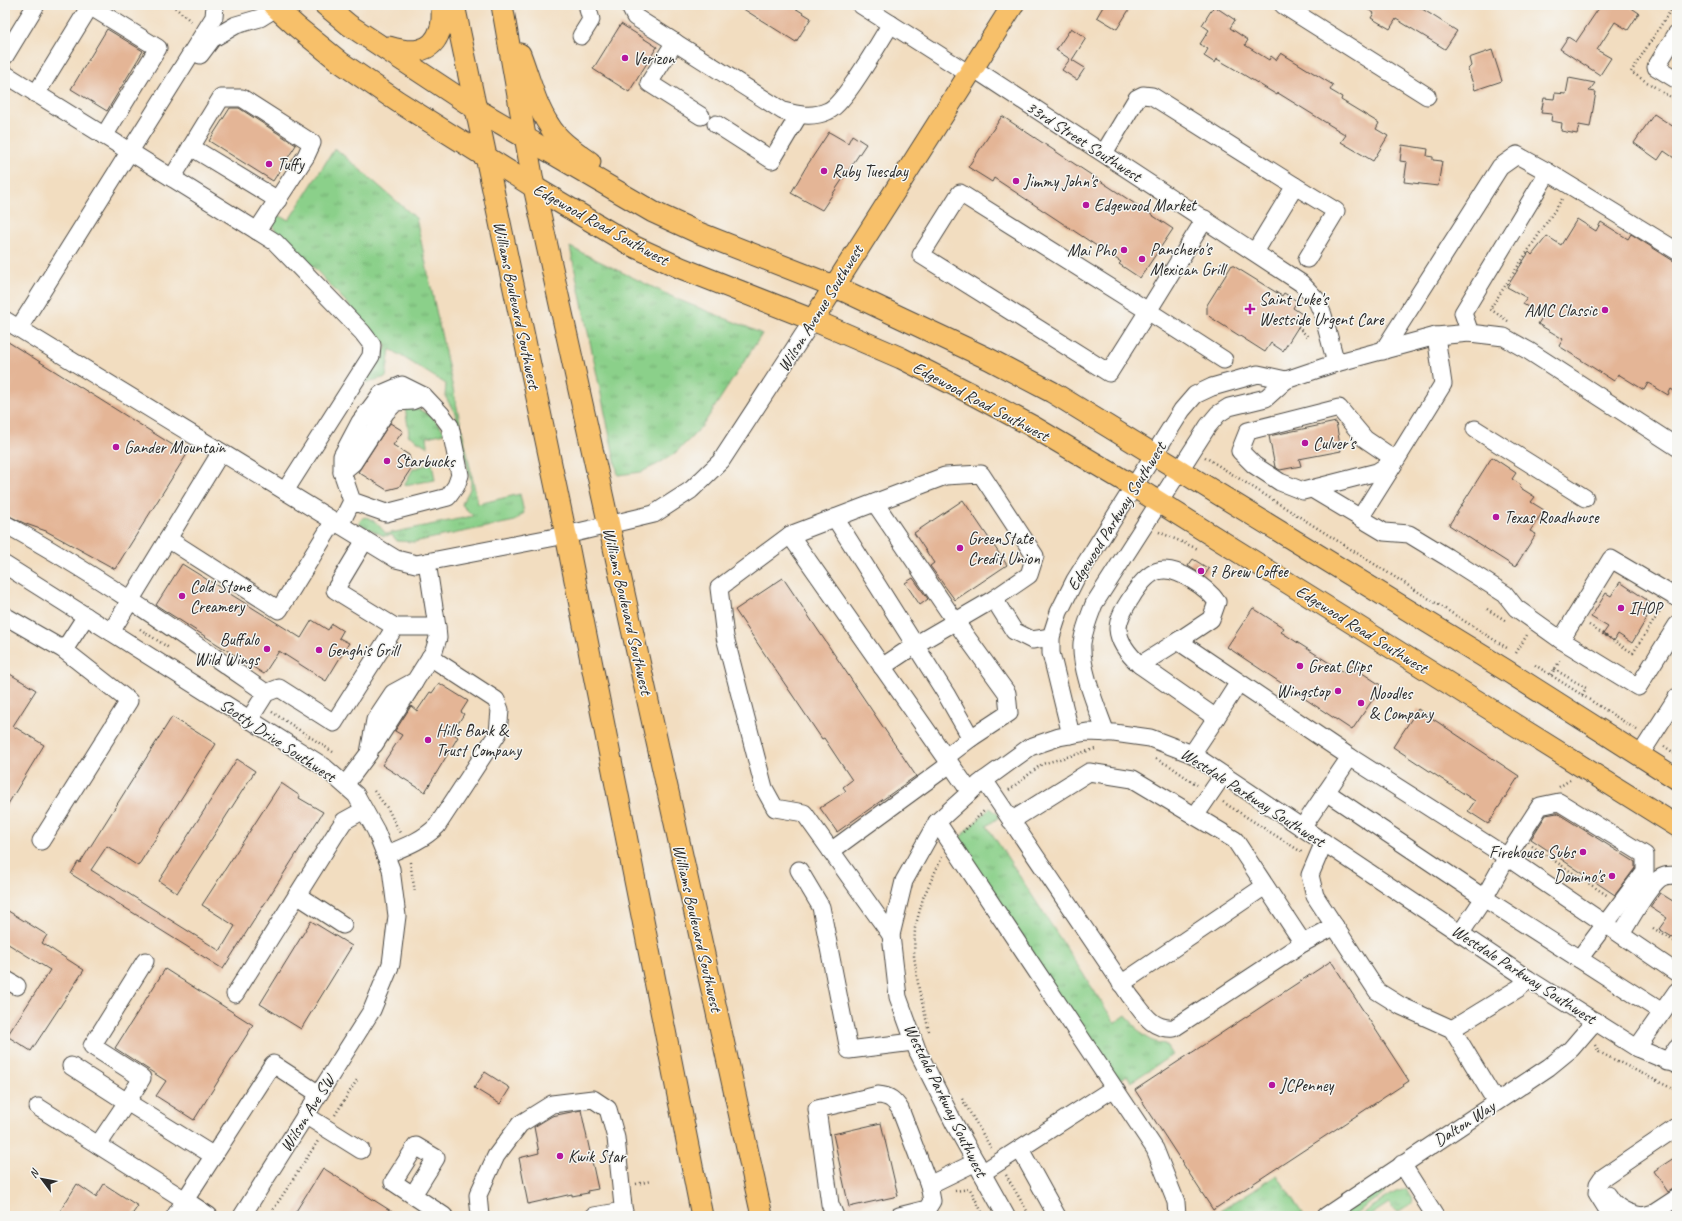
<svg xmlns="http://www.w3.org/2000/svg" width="1682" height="1221" viewBox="0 0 1682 1221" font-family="Caveat,sans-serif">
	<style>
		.grass { fill: url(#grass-tufts); stroke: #5b7e5a }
		.building { fill: #e4b596 }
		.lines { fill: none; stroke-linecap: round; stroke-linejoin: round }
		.minor-casing { stroke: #494641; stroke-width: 19 }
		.major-casing { stroke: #494641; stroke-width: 23 }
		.path { stroke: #494641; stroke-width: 2.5; stroke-dasharray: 1 3; stroke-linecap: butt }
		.minor { stroke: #fff; stroke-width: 17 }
		.major { stroke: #f7c06b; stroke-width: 21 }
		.poi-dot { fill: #b5179e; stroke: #f6f6f2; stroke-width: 1.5 }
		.labels { text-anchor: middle; stroke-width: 3; stroke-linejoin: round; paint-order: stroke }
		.poi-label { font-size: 17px; fill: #2b2b2b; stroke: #f6f6f2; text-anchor: start }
		.street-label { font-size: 17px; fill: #2b2b2b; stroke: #f6f6f2 }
	</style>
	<defs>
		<pattern id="grass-tufts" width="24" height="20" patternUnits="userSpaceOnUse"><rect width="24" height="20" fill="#8bd08a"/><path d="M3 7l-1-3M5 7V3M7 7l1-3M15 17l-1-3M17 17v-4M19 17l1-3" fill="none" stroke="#72a971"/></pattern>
	</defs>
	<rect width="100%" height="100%" fill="#f6f6f2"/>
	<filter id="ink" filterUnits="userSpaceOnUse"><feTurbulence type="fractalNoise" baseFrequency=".025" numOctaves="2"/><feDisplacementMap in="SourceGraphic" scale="8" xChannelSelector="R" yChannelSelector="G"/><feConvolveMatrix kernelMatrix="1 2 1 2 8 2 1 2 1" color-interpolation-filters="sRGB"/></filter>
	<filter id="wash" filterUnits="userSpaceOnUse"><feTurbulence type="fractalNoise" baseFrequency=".012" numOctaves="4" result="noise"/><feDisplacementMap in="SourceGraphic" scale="16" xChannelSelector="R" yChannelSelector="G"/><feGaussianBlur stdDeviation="0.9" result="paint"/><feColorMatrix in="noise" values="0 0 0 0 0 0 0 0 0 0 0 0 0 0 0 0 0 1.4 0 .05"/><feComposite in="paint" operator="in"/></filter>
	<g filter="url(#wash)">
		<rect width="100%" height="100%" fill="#f2ddc0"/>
		<g class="grass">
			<path d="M335,148L416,218L478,504L520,494L524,513L515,521L414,542L397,541L392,535L384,536L359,524C364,507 381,527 386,534L473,516L462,505C463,497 470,495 471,483L456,415L445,396L446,384L390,349L386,377L364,383L386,348V345L291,243C280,235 267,230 277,215L289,220Z"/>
			<polygon points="570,247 679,300 747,327 762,334 703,425 691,438 674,454 656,465 641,472 618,475"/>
			<path d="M405,407C423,408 435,417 445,433L427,437L428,447L408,435L409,433Z"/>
			<polygon points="432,463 435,480 404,485 413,469"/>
			<path d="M990,808L998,814L999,817L987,826L1115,1023L1126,1015C1139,1031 1143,1041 1165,1044L1172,1055L1131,1082L1127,1075L1116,1083L956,841Z"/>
			<polygon points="1277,1175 1303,1215 1223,1216 1220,1211"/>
			<polygon points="1381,1187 1386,1193 1351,1216 1338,1216"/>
			<polygon points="1406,1188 1413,1201 1411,1204 1399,1212 1394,1210 1389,1203 1369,1216 1358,1216 1394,1193"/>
		</g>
		<g id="blocks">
			<g class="building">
				<polygon points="737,5 790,5 811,18 796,42"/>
				<polygon points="1104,5 1132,5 1117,29 1097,17"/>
				<polygon points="1360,5 1416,5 1457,31 1445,49 1396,19 1390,29 1371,18 1374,13"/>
				<polygon points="1601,5 1627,5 1639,13 1628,30 1615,22 1597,50 1611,58 1600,75 1560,49 1568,37 1576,42"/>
				<polygon points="1214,6 1235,20 1230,28 1248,40 1245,45 1269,60 1271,56 1276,60 1281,53 1333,85 1330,90 1342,97 1341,100 1379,123 1376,129 1388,136 1373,161 1341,142 1346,135 1278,93 1277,95 1231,67 1217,59 1215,63 1204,56 1208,49 1200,44 1209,30 1202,25"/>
				<polygon points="621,24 657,47 629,92 593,69"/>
				<polygon points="1071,28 1086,38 1072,60 1085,68 1077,80 1062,70 1070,59 1056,50"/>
				<polygon points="107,29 143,51 107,111 71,89"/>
				<polygon points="1492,50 1502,81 1475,90 1468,69 1471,66 1469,58"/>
				<polygon points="1569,78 1595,83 1589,91 1596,92 1590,127 1579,125 1577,134 1561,131 1562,123 1551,121 1552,114 1541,113 1544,98 1554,99 1555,93 1566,94"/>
				<polygon points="230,108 239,108 296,145 273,181 209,141"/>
				<polygon points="1654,114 1677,129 1677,160 1664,151 1658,160 1634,143"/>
				<polygon points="1002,116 1173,229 1140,278 1119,264 1121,262 994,178 992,182 968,167"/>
				<polygon points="829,132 848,143 852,135 866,144 822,210 791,193 806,167"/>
				<polygon points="1402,145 1428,149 1427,156 1433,157 1433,160 1442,161 1438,186 1404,182 1407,162 1400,161"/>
				<polygon points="1577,219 1596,231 1601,222 1628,239 1631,234 1672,260 1677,261 1677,393 1671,389 1668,395 1648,383 1644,390 1618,374 1614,381 1559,346 1563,339 1538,324 1543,316 1523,304 1527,298 1507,287 1529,252 1532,255 1547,236 1561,245"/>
				<polygon points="1232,265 1282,296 1284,293 1297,301 1293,308 1305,316 1283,351 1271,343 1265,352 1210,317 1207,314 1207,305"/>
				<polygon points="5,340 187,454 115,569 46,531 26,524 5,514"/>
				<polygon points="1336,422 1341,451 1299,459 1301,466 1280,470 1275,467 1269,436"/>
				<polygon points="390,423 403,431 393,445 409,455 412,467 399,487 387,490 358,472"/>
				<polygon points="1492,457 1516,473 1512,479 1521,485 1519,487 1535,497 1531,502 1544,510 1530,531 1536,534 1515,567 1449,525"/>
				<polygon points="963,500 1007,565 955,600 930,566 934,563 914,533"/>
				<polygon points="1193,559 1209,569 1204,576 1188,566"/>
				<polygon points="182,564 301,638 312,620 328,630 332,624 343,631 339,638 349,643 326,681 279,651 264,674 156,605"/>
				<polygon points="783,578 916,776 837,832 820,808 846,791 843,787 852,780 824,738 822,739 735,610"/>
				<polygon points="913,578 928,599 920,605 905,583"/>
				<polygon points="1620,582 1650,602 1642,615 1647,618 1632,643 1618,634 1614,641 1603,634 1608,627 1591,617 1606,593 1611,596"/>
				<polygon points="1253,608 1284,628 1281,632 1345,673 1350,665 1382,686 1352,730 1227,647"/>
				<polygon points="5,671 36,690 13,726 44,745 5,809"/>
				<polygon points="439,683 468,701 461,712 464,714 452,733 458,737 425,792 382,765 402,735 395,731 411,706 417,711 430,692 432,693"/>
				<polygon points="1418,709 1519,776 1488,824 1468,811 1475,801 1393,747"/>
				<polygon points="172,717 216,744 138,866 107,846 91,870 220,951 235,926 202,905 281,783 300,796 299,798 323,812 223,969 71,874 78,862 80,863"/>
				<polygon points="237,759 255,771 177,893 159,881"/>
				<polygon points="1557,813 1635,862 1635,868 1615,895 1531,839 1546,815"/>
				<polygon points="1660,893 1676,903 1677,902 1677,940 1659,929 1667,918 1650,907"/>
				<polygon points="5,909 47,935 42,943 84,970 31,1051 7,1036 50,970 5,942"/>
				<polygon points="311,921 352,946 301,1029 260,1004"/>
				<polygon points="1331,961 1409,1081 1213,1210 1135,1090"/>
				<polygon points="165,969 253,1025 194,1120 156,1096 166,1081 115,1048"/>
				<polygon points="485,1072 510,1088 500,1104 474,1088"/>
				<polygon points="581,1110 598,1189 587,1191 588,1193 572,1196 572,1194 528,1204 519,1158 539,1153 534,1127 552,1116"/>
				<polygon points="881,1123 898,1196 849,1207 833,1134"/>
				<polygon points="1677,1156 1677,1187 1668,1192 1654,1171"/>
				<polygon points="323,1168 399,1216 293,1216"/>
				<polygon points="77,1184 96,1197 104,1184 138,1206 131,1216 57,1216"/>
			</g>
		</g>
	</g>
	<g filter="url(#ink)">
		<use href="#blocks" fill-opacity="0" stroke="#494641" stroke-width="1"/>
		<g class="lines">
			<defs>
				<g id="minor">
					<polyline points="88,5 158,48 104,136"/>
					<path d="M629,5L635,17L783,111C798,115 813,118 828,111C845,104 879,42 891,24"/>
					<polyline points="861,5 969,74"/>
					<polyline points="1283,5 1427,96"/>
					<polyline points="1677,33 1656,67 1677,80"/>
					<polyline points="581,36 591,20 588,9"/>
					<polyline points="675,42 649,83 701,116"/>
					<polyline points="200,55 212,39 236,25 260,18 276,8"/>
					<polyline points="5,56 36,5"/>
					<polyline points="973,68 1301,283 1316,299 1323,315 1336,363"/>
					<polyline points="5,74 275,242 362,332 372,345 371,356 285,491"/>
					<polyline points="36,94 90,6"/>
					<polyline points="716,124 772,160 799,115"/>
					<polyline points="191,147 278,200"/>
					<polyline points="1104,153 1137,98 1143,95 1152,96 1295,186 1255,252"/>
					<polyline points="172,178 221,98 242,98 312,143 306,156 257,231"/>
					<polyline points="1295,186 1336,211 1307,259"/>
					<polyline points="1205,219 1148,311 960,193 921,255 1109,373 1148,311 1224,360"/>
					<polyline points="5,320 396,559 416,564 566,535 654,514 691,490 721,461 813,320"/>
					<polyline points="19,328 214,17 215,5"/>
					<polyline points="1470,333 1463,313 1548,172 1677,251"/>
					<polyline points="1383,351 1500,167 1517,155 1548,172"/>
					<polyline points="1475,429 1585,498"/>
					<polyline points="1396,460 1377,472 1303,491 1280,482 1254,465 1240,451 1248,431 1339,408 1365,439 1396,460 1443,384 1436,336"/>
					<polyline points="342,472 353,463 386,412 396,402 412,401 424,396"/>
					<polyline points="1312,489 1384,532 1409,534 1447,557 1505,594 1516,608 1561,640"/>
					<polyline points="875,503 955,621 1007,693 1009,713 971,738"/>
					<polyline points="835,518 946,694 971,738 946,757"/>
					<polyline points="1360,518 1394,464"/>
					<path d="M5,524C96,574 181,634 266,693"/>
					<polyline points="340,525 352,501 342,472 342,456 360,422 381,394 402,385 424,396 441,414 450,426 460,475 456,486 448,497 386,513 352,501"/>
					<polyline points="790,535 970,792"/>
					<polyline points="168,539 279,610 334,521"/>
					<polyline points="365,540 335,590 395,627"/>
					<polyline points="5,565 323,766 356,795 376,831 391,869 397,916 391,964 372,1010 242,1216"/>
					<polyline points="1677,598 1611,559 1561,640 1638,687 1677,625"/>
					<polyline points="5,616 64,650 129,701 41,841"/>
					<polyline points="111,632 221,452"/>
					<polyline points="64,650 86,616"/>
					<path d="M1140,665C1130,656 1119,644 1118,629C1118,618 1125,607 1131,598C1148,570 1162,561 1192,580C1202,586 1210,592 1217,602L1211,619L1178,641"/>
					<polyline points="882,667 915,645 994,599"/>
					<polyline points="1239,682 1216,718 1140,665 1178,641 1350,757 1302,828"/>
					<polyline points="249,720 266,693 279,688 334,723 395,627 437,627"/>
					<path d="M1106,733C1097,708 1080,669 1082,643C1084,629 1089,617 1094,604L1208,426L1218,414L1229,407L1266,398L1286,380L1336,363L1436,336L1470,333L1504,337L1529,351L1677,447"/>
					<polyline points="1071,735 1051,653 1051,637 1059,612 1075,580 1182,410 1195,395 1212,387 1258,374 1286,380"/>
					<polyline points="374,745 414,683"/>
					<polyline points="1192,754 1216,718"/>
					<polyline points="1640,755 1677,697"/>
					<polyline points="1350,757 1507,857 1540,806 1559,802 1645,855 1645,871 1579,959"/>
					<path d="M984,780L1130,996C1143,1012 1151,1030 1174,1028L1303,943L1235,840L1133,779L1089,772L1011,821"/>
					<polyline points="345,785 369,753 375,720 393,693 415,681 434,651 438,638 437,627 427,562"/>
					<polyline points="1326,792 1484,898 1507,857 1677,973"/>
					<polyline points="1195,816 1223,775"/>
					<polyline points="937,822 1155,1149 1176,1202 1177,1216"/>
					<polyline points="1324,842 1310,875 1315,896 1377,991 1401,1006 1452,1029 1496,1102"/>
					<polyline points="831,851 950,764"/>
					<path d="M385,855C404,847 422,841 437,826L498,733L500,710L496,700L430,657"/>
					<polyline points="799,870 821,907 849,1050 913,1042"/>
					<polyline points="297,895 343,925"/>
					<polyline points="1460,934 1484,898 1662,1012"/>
					<path d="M1621,934C1631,919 1645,891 1659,879C1664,875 1671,875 1677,875"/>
					<polyline points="891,935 804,813 775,808 764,788 725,637 719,588 790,535 945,476 981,474 1035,556 1029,575 994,599 1014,631 1032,640 1051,637"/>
					<polyline points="1303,943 1335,926"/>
					<polyline points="5,979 17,986"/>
					<polyline points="1121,984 1265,886"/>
					<polyline points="235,994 338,830 344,821 364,810"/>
					<polyline points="1452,1029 1519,988 1528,979"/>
					<polyline points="1637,1048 1677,991"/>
					<polyline points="1667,1062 1677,1047"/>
					<polyline points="71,1066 127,1102 142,1078 92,1046 145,961"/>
					<polyline points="38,1107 98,1145"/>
					<polyline points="305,1115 361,1150"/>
					<polyline points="1020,1149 1057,1216"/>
					<polyline points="1402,1164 1435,1216"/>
					<polyline points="982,1173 1114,1088"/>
					<polyline points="929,1185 976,1162"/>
					<polyline points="413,1195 436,1158 416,1146 393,1182 444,1216"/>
					<path d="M1608,1195C1615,1208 1628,1214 1643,1216"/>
					<polyline points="175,1216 185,1200 98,1145 127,1102 214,1156"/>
					<polyline points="209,1216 185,1200 273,1064 319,1094"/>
					<polyline points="480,1216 478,1195 496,1156 520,1124 552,1104 593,1099 608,1109 616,1138 624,1216"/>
					<polyline points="594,1216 624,1211"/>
					<path d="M835,1216L830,1204L817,1109L878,1095C890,1096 894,1100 900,1109L929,1185L932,1201L927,1209L899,1216"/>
					<polyline points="1006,1216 954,1123 918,1052 898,997 891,935 904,881 937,822 979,784 1030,747 1059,737 1087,732 1114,733 1150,738 1192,754 1528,979 1637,1048 1677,1065"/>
					<polyline points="1326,1216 1549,1067 1571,1049 1595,1021"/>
					<polyline points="1613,1216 1607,1209 1597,1193 1598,1184 1602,1178 1677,1127"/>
					<polyline points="1643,1216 1654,1213 1677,1198"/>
				</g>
				<g id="major">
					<polyline points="273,5 297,27 340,62 397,101 534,187 633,246 681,268 813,320 901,358 970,393 1032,426 1133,486 1677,826"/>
					<polyline points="325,5 349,25 476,109 653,212 699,233 834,286 989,359 1052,392 1504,669 1677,779"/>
					<polyline points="454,5 566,535 702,1216"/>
					<polyline points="502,5 534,187 762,1216"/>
					<path d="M389,47C409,53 432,55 440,30C443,23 442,13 442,5"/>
					<path d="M520,54C529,77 535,104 549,125C558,141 576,152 590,162"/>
					<polyline points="813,320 1013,5"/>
				</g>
			</defs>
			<use href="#minor" class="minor-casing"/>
			<use href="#major" class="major-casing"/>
			<g class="path">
				<polyline points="172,5 193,23"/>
				<polyline points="1658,89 1631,72 1674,5"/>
				<polyline points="1662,92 1677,101"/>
				<polyline points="1508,321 1490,309 1562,199"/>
				<polyline points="1298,327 1309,338"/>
				<polyline points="1205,457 1507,648"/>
				<polyline points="1159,532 1198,549"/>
				<polyline points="5,546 11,549"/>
				<polyline points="1487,609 1505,620"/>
				<polyline points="1589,625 1633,653 1662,608 1663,609"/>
				<polyline points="140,629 169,648"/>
				<polyline points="1516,653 1527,635"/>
				<polyline points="1535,665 1637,730"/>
				<polyline points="1554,669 1586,688 1582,695"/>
				<polyline points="1551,675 1561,659"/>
				<polyline points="272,712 333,752"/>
				<polyline points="1664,746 1677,755"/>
				<polyline points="1156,759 1170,766 1197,785"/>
				<polyline points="1559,787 1570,780"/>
				<polyline points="1009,790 1042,764 1095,749"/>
				<polyline points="374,791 388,809 400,833"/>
				<polyline points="1223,802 1303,853"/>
				<polyline points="963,832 985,810"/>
				<polyline points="1532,846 1608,896"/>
				<polyline points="410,862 415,892"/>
				<polyline points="1653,928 1677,943"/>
				<polyline points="929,1031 919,990 914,956 915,928 923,898 942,857"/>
				<polyline points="1595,1045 1599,1052 1677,1091"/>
				<polyline points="962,1099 991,1148"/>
				<polyline points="335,1115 357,1080"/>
				<polyline points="1006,1175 1030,1216"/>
				<polyline points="636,1184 651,1181"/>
				<polyline points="955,1191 970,1189 984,1216"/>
				<polyline points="269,1216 318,1141"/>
			</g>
			<use href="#minor" class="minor"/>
			<use href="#major" class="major"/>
		</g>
	</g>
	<g class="poi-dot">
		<circle cx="625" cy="58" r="4"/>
		<circle cx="269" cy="164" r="4"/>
		<circle cx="824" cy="171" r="4"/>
		<circle cx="1016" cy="181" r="4"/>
		<circle cx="1086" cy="205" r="4"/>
		<circle cx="1124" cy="250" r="4"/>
		<circle cx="1142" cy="259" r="4"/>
		<path d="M1248 303h4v4h4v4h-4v4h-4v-4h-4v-4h4z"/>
		<circle cx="1605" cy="310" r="4"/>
		<circle cx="1305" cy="443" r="4"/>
		<circle cx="116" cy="447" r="4"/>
		<circle cx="387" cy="461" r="4"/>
		<circle cx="1496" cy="517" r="4"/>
		<circle cx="960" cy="548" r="4"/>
		<circle cx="1201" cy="571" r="4"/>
		<circle cx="182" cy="596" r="4"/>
		<circle cx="1621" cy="608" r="4"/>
		<circle cx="267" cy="649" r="4"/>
		<circle cx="319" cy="650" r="4"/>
		<circle cx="1300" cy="666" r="4"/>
		<circle cx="1338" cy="691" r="4"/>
		<circle cx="1361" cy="703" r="4"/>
		<circle cx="428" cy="740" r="4"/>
		<circle cx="1583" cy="852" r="4"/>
		<circle cx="1612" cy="876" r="4"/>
		<circle cx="1272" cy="1085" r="4"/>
		<circle cx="560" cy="1156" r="4"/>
	</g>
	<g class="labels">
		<g class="poi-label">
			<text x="633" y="64">Verizon</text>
			<text x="277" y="170">Tuffy</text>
			<text x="832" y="177">Ruby Tuesday</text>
			<text x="1024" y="187">Jimmy John's</text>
			<text x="1094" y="211">Edgewood Market</text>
			<text x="1150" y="255">Panchero's<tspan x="1150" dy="20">Mexican Grill</tspan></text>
			<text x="1116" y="256" text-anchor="end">Mai Pho</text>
			<text x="1259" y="305">Saint Luke's<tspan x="1259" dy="20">Westside Urgent Care</tspan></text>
			<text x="1597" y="316" text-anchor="end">AMC Classic</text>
			<text x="1313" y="449">Culver's</text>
			<text x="124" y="453">Gander Mountain</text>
			<text x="395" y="467">Starbucks</text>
			<text x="1504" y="523">Texas Roadhouse</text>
			<text x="968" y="544">GreenState<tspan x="968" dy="20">Credit Union</tspan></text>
			<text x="1209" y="577">7 Brew Coffee</text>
			<text x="190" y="592">Cold Stone<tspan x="190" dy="20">Creamery</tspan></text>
			<text x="1629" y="614">IHOP</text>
			<text x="259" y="645" text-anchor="end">Buffalo<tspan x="259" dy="20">Wild Wings</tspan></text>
			<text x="327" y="656">Genghis Grill</text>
			<text x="1308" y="672">Great Clips</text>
			<text x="1330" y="697" text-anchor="end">Wingstop</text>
			<text x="1369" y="699">Noodles<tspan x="1369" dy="20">&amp; Company</tspan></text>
			<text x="436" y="736">Hills Bank &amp;<tspan x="436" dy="20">Trust Company</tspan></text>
			<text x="1575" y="858" text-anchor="end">Firehouse Subs</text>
			<text x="1604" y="882" text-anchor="end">Domino's</text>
			<text x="1280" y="1091">JCPenney</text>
			<text x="568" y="1162">Kwik Star</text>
		</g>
		<g class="street-label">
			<text transform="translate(1084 141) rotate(33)" y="6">33rd Street Southwest</text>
			<text transform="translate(601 224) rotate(29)" y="6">Edgewood Road Southwest</text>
			<text transform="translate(517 305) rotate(78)" y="6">Williams Boulevard Southwest</text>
			<text transform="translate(820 308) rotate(-58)" y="6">Wilson Avenue Southwest</text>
			<text transform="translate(981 401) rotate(28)" y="6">Edgewood Road Southwest</text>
			<text transform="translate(1116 516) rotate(-58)" y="6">Edgewood Parkway Southwest</text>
			<text transform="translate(628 611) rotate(77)" y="6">Williams Boulevard Southwest</text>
			<text transform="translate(1362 629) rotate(32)" y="6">Edgewood Road Southwest</text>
			<text transform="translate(278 740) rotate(34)" y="6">Scotty Drive Southwest</text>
			<text transform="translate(1253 797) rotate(33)" y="6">Westdale Parkway Southwest</text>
			<text transform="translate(698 928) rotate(77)" y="6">Williams Boulevard Southwest</text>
			<text transform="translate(1524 974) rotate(33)" y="6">Westdale Parkway Southwest</text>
			<text transform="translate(946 1100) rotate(64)" y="6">Westdale Parkway Southwest</text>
			<text transform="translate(307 1113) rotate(-58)" y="6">Wilson Ave SW</text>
			<text transform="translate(1464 1123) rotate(-33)" y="6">Dalton Way</text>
		</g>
	</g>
	<rect width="1682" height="1221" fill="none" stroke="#f6f6f2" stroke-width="20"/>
	<g transform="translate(42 1179) rotate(302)" stroke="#f6f6f2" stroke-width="3" paint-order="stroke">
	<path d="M0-3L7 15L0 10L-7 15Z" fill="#2b2b2b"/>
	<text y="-6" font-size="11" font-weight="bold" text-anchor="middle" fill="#2b2b2b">N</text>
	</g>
</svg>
